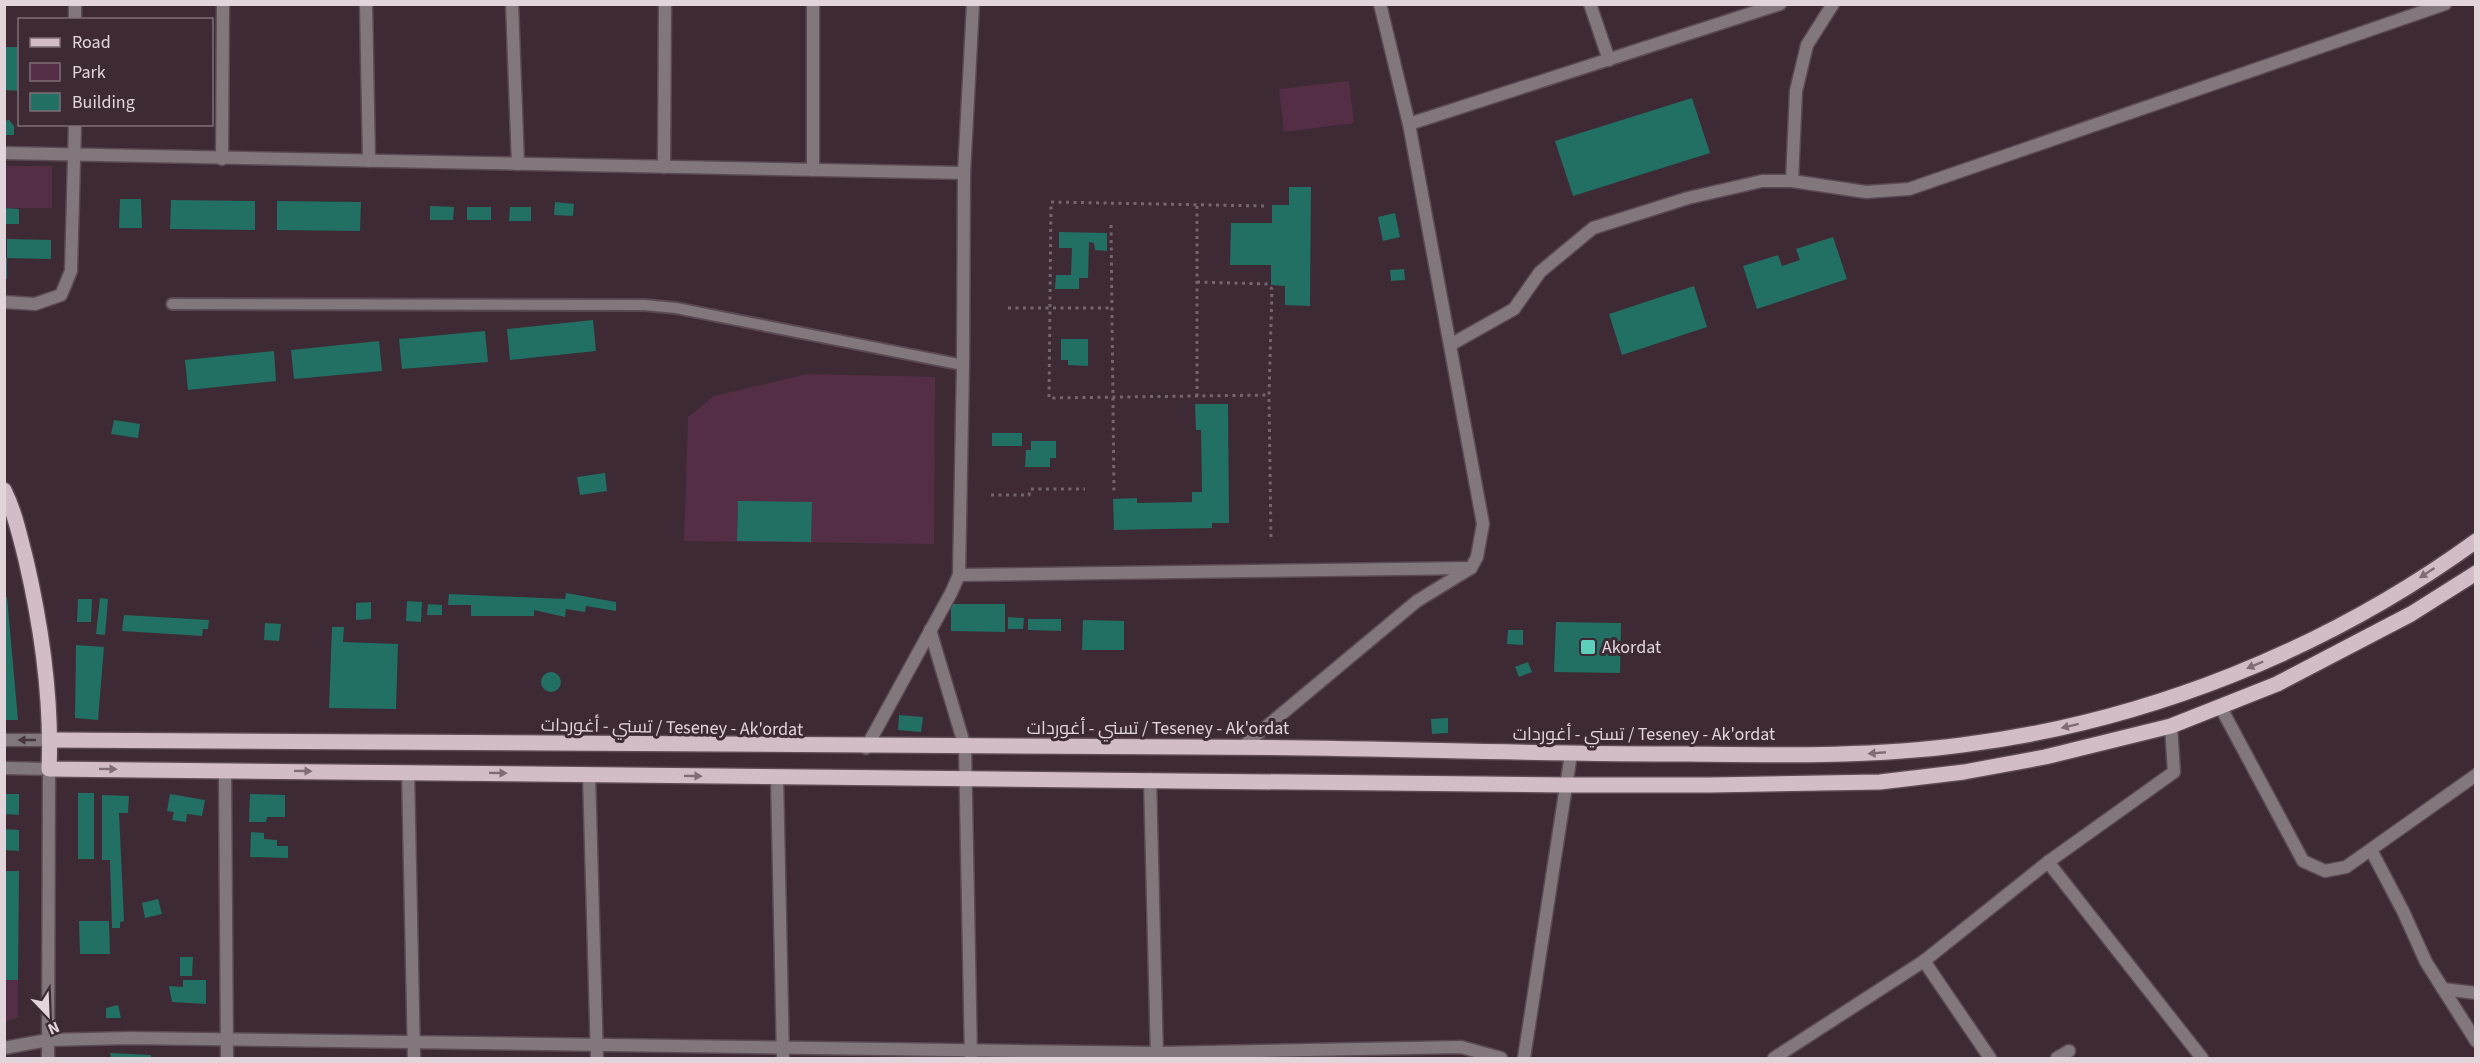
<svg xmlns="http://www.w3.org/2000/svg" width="2480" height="1063" viewBox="0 0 2480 1063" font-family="'Source Sans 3',Cairo,sans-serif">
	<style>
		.green { fill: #542e44 }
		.building { fill: #226f63 }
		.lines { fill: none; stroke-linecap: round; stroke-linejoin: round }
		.lane-casing { stroke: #5b4953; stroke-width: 14 }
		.street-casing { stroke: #5b4953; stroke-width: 15 }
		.primary-casing { stroke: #5b4953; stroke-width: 18 }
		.path { stroke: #75656e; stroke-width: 3; stroke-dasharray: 3 4.5; stroke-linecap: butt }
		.lane { stroke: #81777c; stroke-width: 10 }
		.street { stroke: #81777c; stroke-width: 12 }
		.primary { stroke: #d1bcc7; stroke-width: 15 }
		.oneway { fill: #806c77 }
		.oneway2 { fill: #473640 }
		.poi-dot { fill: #5ccebb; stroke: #3d2a35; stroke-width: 2 }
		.labels { text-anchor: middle; stroke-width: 6; stroke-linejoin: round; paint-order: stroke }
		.poi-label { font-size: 18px; fill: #e1d5db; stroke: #3d2a35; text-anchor: start }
		.street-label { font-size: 18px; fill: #e1d5db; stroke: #3d2a35 }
	</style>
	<rect width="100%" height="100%" fill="#3d2a35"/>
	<g class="green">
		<polygon points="1349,81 1354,123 1284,132 1279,89"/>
		<rect x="5" y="166" width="47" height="42"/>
		<polygon points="807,374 935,377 934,544 684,541 688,417 714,396"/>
		<polygon points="5,980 18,980 18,1017 5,1022"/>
	</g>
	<g class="building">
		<polygon points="4,47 20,47 20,91 4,90"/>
		<polygon points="1692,98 1710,153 1573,196 1555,141"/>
		<polygon points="9,120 14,126 14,135 4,135 4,121"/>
		<polygon points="1289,187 1311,187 1310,306 1285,305 1285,286 1271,285 1271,265 1230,265 1231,223 1272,223 1272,205 1289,205"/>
		<polygon points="120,199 141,199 142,228 119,228"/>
		<polygon points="171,200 255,201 255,230 170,229"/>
		<polygon points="277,201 361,202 360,231 277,230"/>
		<polygon points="555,202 574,204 573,216 554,215"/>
		<polygon points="430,206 454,207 453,220 430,220"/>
		<rect x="467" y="207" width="24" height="13"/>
		<polygon points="510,207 531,207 531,221 509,221"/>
		<polygon points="4,208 19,209 19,224 4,224"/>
		<polygon points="1395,213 1400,237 1383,241 1378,217"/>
		<polygon points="1059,232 1107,233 1107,251 1095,250 1094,243 1089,242 1088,278 1079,278 1079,289 1055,289 1056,275 1071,275 1072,248 1059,248"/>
		<polygon points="1833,237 1847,279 1757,309 1743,266 1778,255 1782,266 1800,260 1796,249"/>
		<polygon points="7,239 51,240 51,259 7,258"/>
		<polygon points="4,257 7,258 7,279 4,279"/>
		<polygon points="1404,269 1405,280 1391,281 1390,270"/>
		<polygon points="1694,286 1707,327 1622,355 1609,314"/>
		<polygon points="593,320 596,351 510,360 507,329"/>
		<polygon points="485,331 488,362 402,369 399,339"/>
		<polygon points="1061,339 1088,339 1088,366 1068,365 1068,360 1061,360"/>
		<polygon points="379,341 382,371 294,379 291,350"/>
		<polygon points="274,351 276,381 188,390 185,360"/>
		<polygon points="1195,404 1228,404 1229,523 1212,523 1212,528 1114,530 1113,499 1137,498 1137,503 1192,502 1192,492 1202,492 1201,430 1196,430"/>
		<polygon points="114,420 140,424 138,438 111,434"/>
		<rect x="992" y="433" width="30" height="13"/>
		<polygon points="1031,441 1056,441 1056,458 1050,458 1050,467 1025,467 1026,450 1031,450"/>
		<polygon points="605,473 607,491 580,495 577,477"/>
		<polygon points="738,501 812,502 811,542 737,541"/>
		<polygon points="566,593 616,602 616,611 586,606 585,612 566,609 565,617 534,610 534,616 471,616 471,605 448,605 449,594 565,599"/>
		<polygon points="4,597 7,597 18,720 4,720"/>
		<polygon points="100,598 108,599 105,635 96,634"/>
		<polygon points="78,599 92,599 91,622 77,622"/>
		<polygon points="407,601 422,602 421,622 406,621"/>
		<polygon points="371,602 371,619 356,620 356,603"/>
		<polygon points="428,604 442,605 442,615 427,615"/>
		<polygon points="951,604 1005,604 1005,632 951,631"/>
		<polygon points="124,615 209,620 208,629 203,629 202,636 122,631"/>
		<polygon points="1008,617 1024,618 1023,629 1008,629"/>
		<polygon points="1028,619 1061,619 1061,631 1028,630"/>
		<polygon points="1083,620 1124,621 1124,650 1082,650"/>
		<polygon points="1556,622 1621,623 1620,673 1554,672"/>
		<polygon points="265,623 281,624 279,641 264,640"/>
		<polygon points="332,627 344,627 343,642 398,644 396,709 329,708"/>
		<polygon points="1508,630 1523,630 1523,645 1507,644"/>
		<polygon points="76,645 104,647 98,720 75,718"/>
		<polygon points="1528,662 1532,672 1519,677 1515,667"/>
		<circle cx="551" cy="682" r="10"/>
		<polygon points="899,715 923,717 921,732 898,730"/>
		<polygon points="1448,718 1448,733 1432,734 1431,719"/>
		<rect x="78" y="793" width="16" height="66"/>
		<polygon points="4,794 19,794 19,815 4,814"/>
		<polygon points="170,794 205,800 202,816 187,814 186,822 172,820 174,812 167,811"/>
		<polygon points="250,794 285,795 285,817 267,817 266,822 249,822"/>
		<polygon points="102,795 129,796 128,813 119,813 124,921 120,922 120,928 112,928 110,860 102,860"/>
		<polygon points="4,829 19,830 19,851 4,850"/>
		<polygon points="251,832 264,833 264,839 277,840 277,846 288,846 288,858 250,857"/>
		<polygon points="4,871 19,871 18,980 4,980"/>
		<polygon points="158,899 162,914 145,918 142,903"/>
		<polygon points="79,921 109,921 110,954 80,954"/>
		<polygon points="180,957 193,957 192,976 180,976"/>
		<polygon points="183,980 206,980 206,1004 172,1002 169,986 183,987"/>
		<polygon points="118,1005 121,1018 106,1018 106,1008"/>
		<polygon points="110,1053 151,1055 151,1058 111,1058"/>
	</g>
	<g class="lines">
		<defs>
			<polyline id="lane" points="172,304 644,305 676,308 963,365"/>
			<g id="street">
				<polyline points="75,4 75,20"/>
				<polyline points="366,4 369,161"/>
				<polyline points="512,4 518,164"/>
				<polyline points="813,4 813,170"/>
				<polyline points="1590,4 1609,60"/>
				<polyline points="1409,124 1780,4"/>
				<polyline points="4,153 964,173"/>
				<polyline points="222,159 223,4"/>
				<polyline points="664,167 665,4"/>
				<polyline points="1792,181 1796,91 1807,45 1833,4"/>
				<polyline points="4,302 35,304 61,295 71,271 75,124"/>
				<polyline points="1450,345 1514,309 1540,272 1593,228 1688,198 1762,181 1792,181 1866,192 1909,189 2445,4"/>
				<polyline points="959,575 1471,568"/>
				<polyline points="930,630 965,747 971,1058"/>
				<polyline points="2220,706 2303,861 2325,871 2346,867 2476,775"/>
				<polyline points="4,740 50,740"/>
				<polyline points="1242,747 1417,601 1471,568 1477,557 1483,524 1409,124 1380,4"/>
				<polyline points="866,748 951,593 959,575 963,365 964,173 973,4"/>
				<polyline points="4,768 49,769 48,1058"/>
				<polyline points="225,771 227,1058"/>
				<polyline points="408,772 414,1058"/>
				<polyline points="589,774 597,1058"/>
				<polyline points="777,777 783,1058"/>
				<polyline points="1150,779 1157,1058"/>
				<polyline points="2371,850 2403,911 2426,962 2476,1041"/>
				<polyline points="2048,862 2202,1058"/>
				<polyline points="1924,961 1990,1058"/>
				<polyline points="2443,989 2476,993"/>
				<polyline points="4,1048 48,1040 129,1038 1158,1053 1461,1047 1501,1058"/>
				<polyline points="1524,1058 1571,754"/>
				<polyline points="1774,1058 1924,961 2048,862 2174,772 2171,726"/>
				<polyline points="2057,1058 2069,1051"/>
			</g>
			<g id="primary">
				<path d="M4,490C15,512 20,537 26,560C42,629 52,698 49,769L1567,785H1710L1880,782L1964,772L2045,757L2171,726L2277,684L2411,614L2476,573"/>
				<path d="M50,740C431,744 812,747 1193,747C1358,747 1524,754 1689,754C1780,755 1871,757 1962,745C2146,722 2326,650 2476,541"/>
			</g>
		</defs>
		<use href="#lane" class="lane-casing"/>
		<use href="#street" class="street-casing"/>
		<use href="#primary" class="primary-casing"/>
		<g class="path">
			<polyline points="1197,206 1197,396"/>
			<polyline points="1264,206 1051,202 1049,398 1269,395"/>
			<polyline points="1111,225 1114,494"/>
			<polyline points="1197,282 1268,284 1272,289 1269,395 1271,541"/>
			<polyline points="1008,308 1112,308"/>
			<polyline points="991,495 1029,495 1030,489 1085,489"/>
		</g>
		<use href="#lane" class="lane"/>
		<use href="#street" class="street"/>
		<use href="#primary" class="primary"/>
	</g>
	<defs><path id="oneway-solid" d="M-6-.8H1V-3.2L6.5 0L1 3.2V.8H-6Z" transform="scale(1.5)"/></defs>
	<g class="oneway">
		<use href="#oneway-solid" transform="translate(2427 573) rotate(147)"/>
		<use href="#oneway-solid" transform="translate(2255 665) rotate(157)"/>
		<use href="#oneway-solid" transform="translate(2070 726) rotate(166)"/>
		<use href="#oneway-solid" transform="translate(1877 753) rotate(175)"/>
		<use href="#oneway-solid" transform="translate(108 769) rotate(1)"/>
		<use href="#oneway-solid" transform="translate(303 771) rotate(1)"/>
		<use href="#oneway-solid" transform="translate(498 773) rotate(1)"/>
		<use href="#oneway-solid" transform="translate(693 776) rotate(1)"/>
	</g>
	<use class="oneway2" href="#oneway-solid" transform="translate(27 740) rotate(-180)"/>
	<rect class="poi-dot" x="1580" y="639" width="16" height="16" rx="3"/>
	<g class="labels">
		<g class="poi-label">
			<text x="1602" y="653">Akordat</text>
		</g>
		<g class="street-label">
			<text transform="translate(672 727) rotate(1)" y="6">تسني - أغوردات / Teseney - Ak'ordat</text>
			<text x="1158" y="734">تسني - أغوردات / Teseney - Ak'ordat</text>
			<text x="1644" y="740">تسني - أغوردات / Teseney - Ak'ordat</text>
		</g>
	</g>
	<rect width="2480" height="1063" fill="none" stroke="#e1d5db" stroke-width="12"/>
	<rect x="18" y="18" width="195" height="108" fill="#3d2a35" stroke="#7f6e77" stroke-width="1.5"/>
	<rect x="30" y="38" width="30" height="9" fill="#d1bcc7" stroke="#7f6e77" stroke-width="1.5"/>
	<text x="72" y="48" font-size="18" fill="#e1d5db">Road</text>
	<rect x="30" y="63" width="30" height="18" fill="#542e44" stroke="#7f6e77" stroke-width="1.5"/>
	<text x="72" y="78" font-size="18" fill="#e1d5db">Park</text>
	<rect x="30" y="93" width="30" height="18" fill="#226f63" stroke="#7f6e77" stroke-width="1.5"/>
	<text x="72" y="108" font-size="18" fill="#e1d5db">Building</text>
	<g transform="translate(48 1015) rotate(157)" stroke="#3d2a35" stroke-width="4.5" paint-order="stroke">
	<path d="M0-4.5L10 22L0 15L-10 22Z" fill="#e1d5db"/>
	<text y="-9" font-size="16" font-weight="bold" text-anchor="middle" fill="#e1d5db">N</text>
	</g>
</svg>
